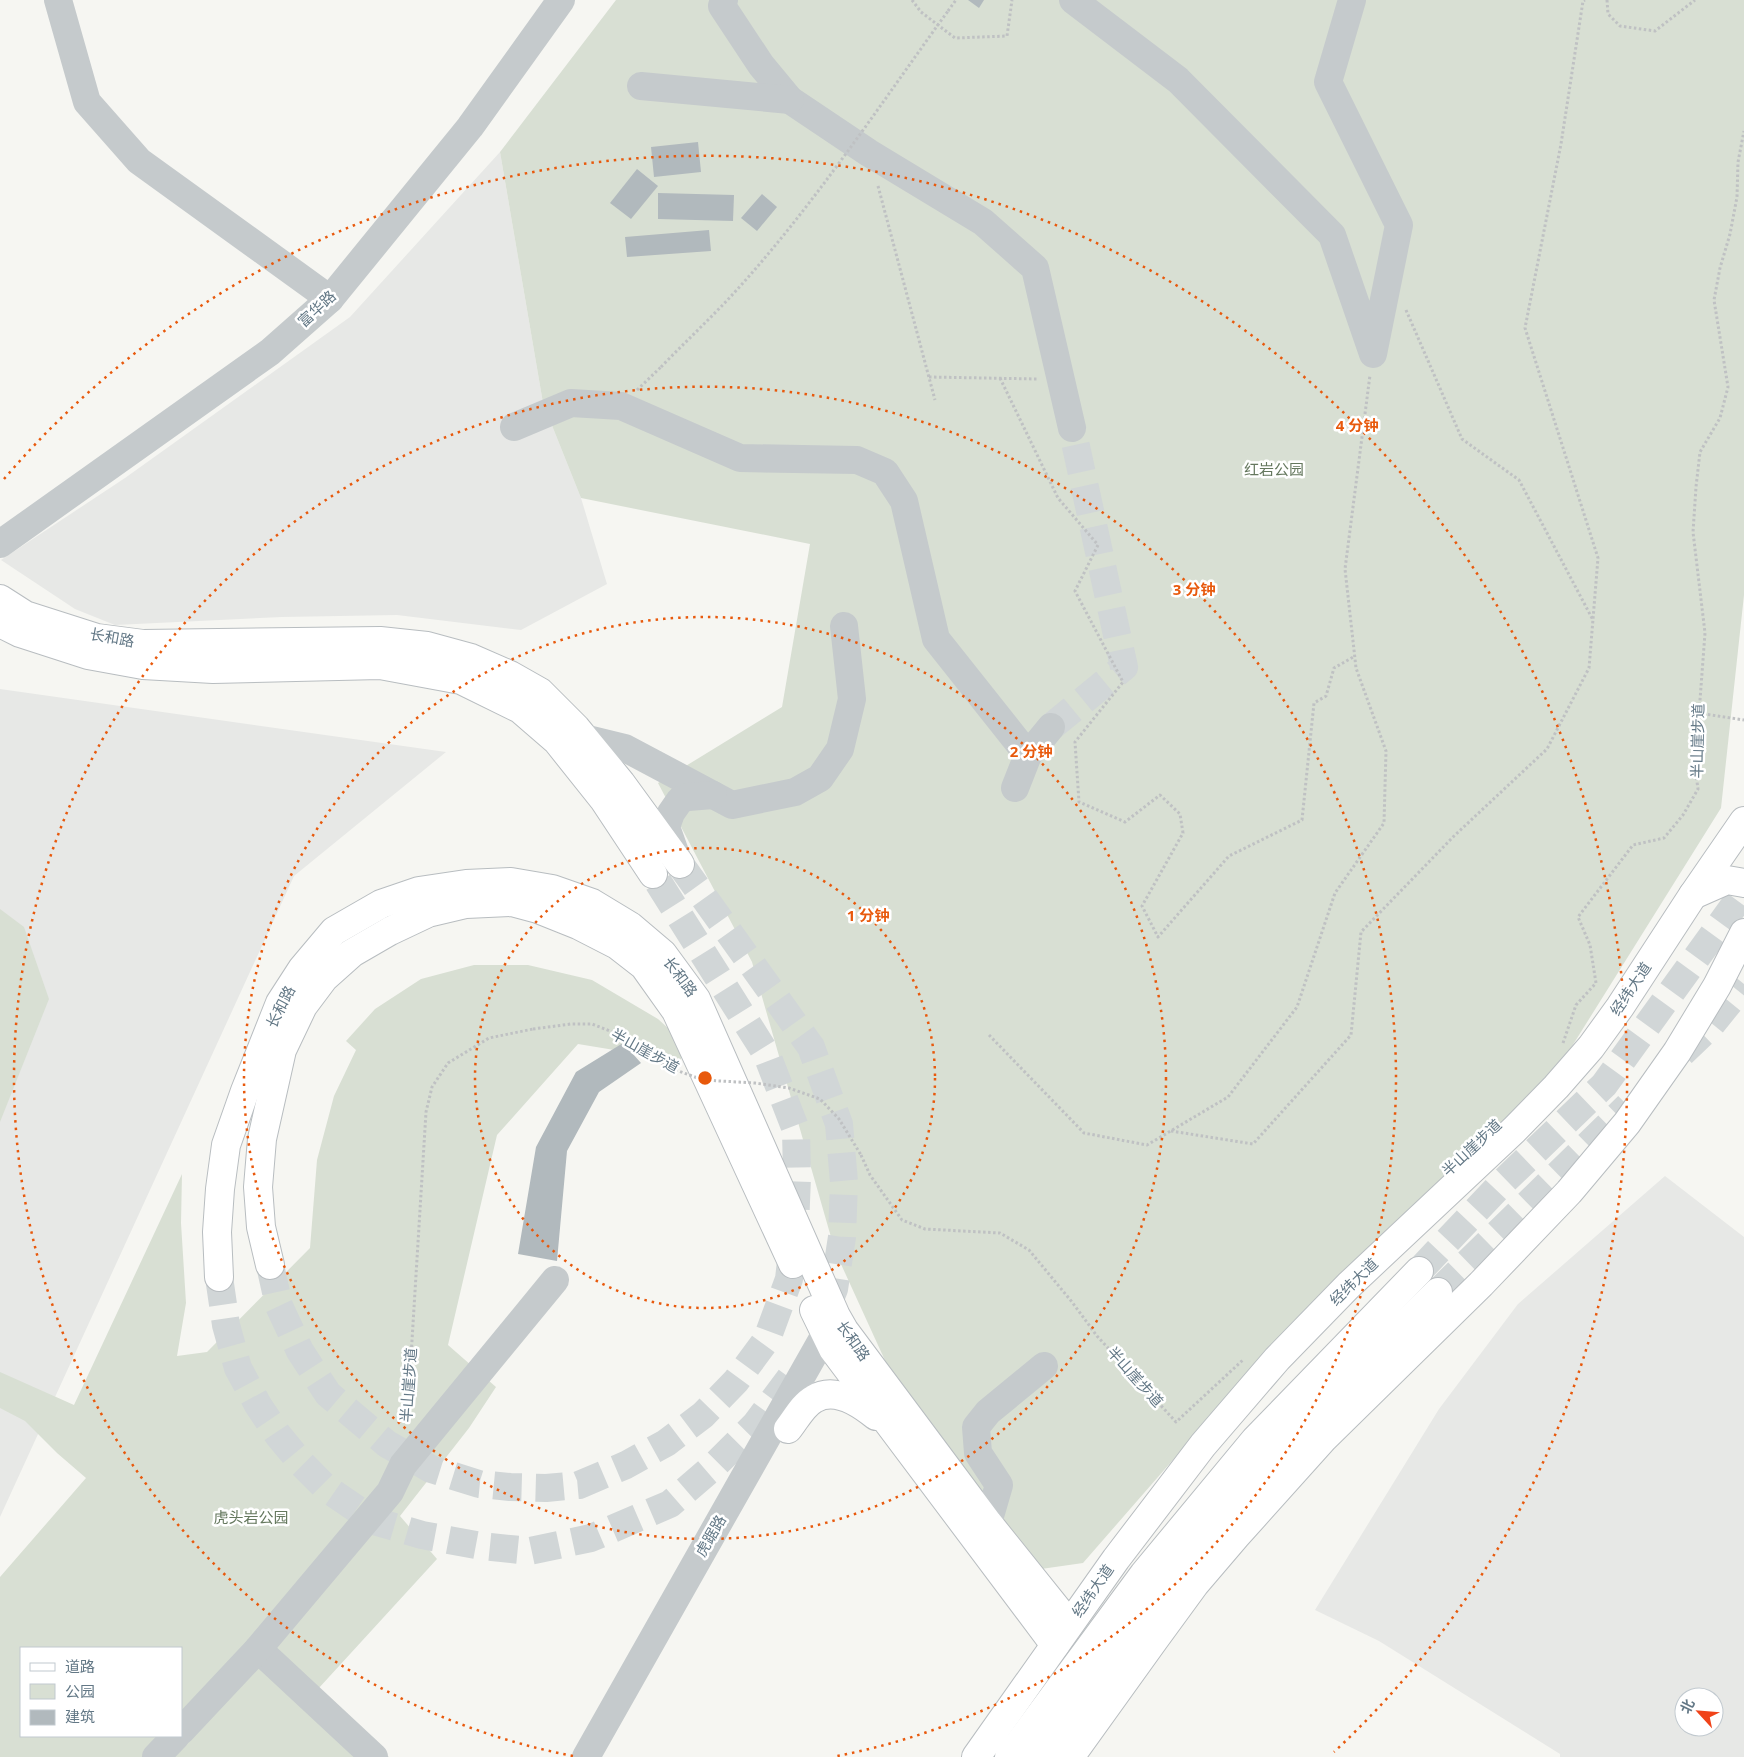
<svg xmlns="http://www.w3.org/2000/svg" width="1744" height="1757" viewBox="0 0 1744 1757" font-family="'Open Sans','Noto Sans SC',sans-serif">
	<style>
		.built { fill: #e7e8e6; fill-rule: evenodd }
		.green { fill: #d8dfd3; fill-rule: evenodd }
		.building { fill: #b1b9bd }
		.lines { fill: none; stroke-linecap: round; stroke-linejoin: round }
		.minor-tunnel { stroke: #d1d6d7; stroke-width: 28; stroke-dasharray: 28 14; stroke-linecap: butt }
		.major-tunnel { stroke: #d1d6d7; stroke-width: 28; stroke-dasharray: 28 14; stroke-linecap: butt }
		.major-casing { stroke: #b8bdc0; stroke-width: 30 }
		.path { stroke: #bfc1c3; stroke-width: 3; stroke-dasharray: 2.5 2.5; stroke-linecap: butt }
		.minor { stroke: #c5cacc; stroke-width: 28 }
		.major { stroke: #fff; stroke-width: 28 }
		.path-bridge { stroke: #bfc1c3; stroke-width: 3; stroke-dasharray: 2.5 2.5; stroke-linecap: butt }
		.ring { fill: none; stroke: #e8590c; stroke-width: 2.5; stroke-dasharray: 2.5 5 }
		.labels { text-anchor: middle; stroke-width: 5; stroke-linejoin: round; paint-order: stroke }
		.street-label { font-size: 15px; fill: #637886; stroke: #fff }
		.park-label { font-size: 15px; fill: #65785e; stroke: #fff }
		.centre { fill: #e8590c; stroke: #fff; stroke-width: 2.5 }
		.ring-label { font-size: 15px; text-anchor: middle; font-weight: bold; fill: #e8590c; stroke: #fff; stroke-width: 5; stroke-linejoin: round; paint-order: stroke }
	</style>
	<rect width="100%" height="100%" fill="#f6f6f2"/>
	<g class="built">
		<polygon points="500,152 543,403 581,498 607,584 521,630 397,615 282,617 115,625 75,609 1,560 125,478 350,317"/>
		<polygon points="0,689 446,752 294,876 0,1517"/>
		<path d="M1665,1176L1744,1237V1757H1560V1754L1379,1641L1315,1610L1439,1409L1518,1304ZM1684,1697H1714V1727H1684Z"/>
	</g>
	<g class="green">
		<polygon points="616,0 1744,0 1744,595 1721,808 1539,1099 1280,1337 1083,1563 1041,1569 888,1367 835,1251 752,962 658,783 782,707 810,544 581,498 543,403 500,152"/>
		<polygon points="0,909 24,927 49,999 0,1122"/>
		<path d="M474,965H528L592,980L658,1019L681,1040V1061L578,1044L497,1135L448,1345L496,1387L469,1428L400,1516L437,1559L318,1689L389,1757H0V1577L86,1478L57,1453L25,1421L0,1408V1372L74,1405L182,1174L181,1223L186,1303L177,1356L207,1352L310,1248L317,1160L334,1096L356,1050L346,1041L375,1009L421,979ZM21,1648H181V1736H21Z"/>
	</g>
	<g class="building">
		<polygon points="968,0 984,0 979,8"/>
		<polygon points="698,142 701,172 654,177 651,147"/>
		<polygon points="637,169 658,186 631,219 610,203"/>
		<polygon points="658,193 734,195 733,221 658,219"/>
		<polygon points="762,194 777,207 757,231 741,218"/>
		<polygon points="709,230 711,251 627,257 625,237"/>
		<polygon points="623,1043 641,1063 599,1092 567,1151 557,1261 518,1254 536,1147 576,1072"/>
	</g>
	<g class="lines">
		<polyline class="minor-tunnel" points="1051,727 1124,667 1072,428"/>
		<g class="major-tunnel">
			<polyline points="680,864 811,1047 839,1124 844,1182 842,1237 834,1289 823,1316"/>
			<polyline points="1682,1053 1710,1026 1744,984"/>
			<polyline points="270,1265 279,1306 300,1351 328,1394 387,1444 431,1469 479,1484 510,1487 546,1488 579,1485 626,1465 666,1443 703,1415 736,1381 767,1339 789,1279 795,1227 797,1177 796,1130 767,1055 653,874"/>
			<polyline points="1419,1271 1502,1183 1604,1085 1744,892"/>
			<polyline points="219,1277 226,1325 238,1368 258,1405 278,1435 302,1464 326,1488 374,1521 422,1535 481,1546 530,1551 591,1538 670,1504 714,1466 755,1425 790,1378"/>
			<polyline points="1438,1292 1628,1106"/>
		</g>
		<defs>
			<g id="major">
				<polyline points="0,599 25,615 97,638 143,644 380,641 427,646 471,658 510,675 540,692 576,728 621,783 680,864"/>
				<polyline points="0,623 20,633 88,655 143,665 213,669 380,665 461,680 520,709 557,741 604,800 653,874"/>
				<polyline points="1693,895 1727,880 1744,883"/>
				<polyline points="270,1265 261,1227 258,1187 262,1139 282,1050 303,1006 324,978 352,953 390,931 428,913 466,904 512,902 538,909 578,925 617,945 644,966 676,1011 793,1264"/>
				<polyline points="219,1277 217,1232 220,1189 226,1145 245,1091 280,1003 302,969 334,931 381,904 419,891 466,884 511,882 552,889 592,903 630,926 663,954 696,999 836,1316 844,1330 988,1523 1069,1624"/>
				<polyline points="814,1310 833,1349 1055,1645"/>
				<path d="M788,1429C796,1419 803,1405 814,1399C835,1386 860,1403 876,1416"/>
				<polyline points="976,1757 1116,1559 1203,1445 1277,1359 1349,1285 1514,1130 1556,1087 1591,1047 1620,1007 1693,895 1744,821"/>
				<polyline points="1009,1757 1144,1574 1255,1440 1419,1271"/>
				<polyline points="1040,1757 1161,1589 1222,1512 1283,1445 1438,1292"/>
				<polyline points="1070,1757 1154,1640 1195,1584 1236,1536 1324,1438 1481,1284 1569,1192 1627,1123 1677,1052 1717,986 1744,933"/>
			</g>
		</defs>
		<use href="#major" class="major-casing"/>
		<g class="path">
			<polyline points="912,0 921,12 955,38 1007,36 1012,0"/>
			<polyline points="1607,0 1608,14 1620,26 1655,31 1695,0"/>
			<polyline points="948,11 956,0"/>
			<polyline points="878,186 935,400"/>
			<polyline points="1406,310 1462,439 1519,480 1593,620"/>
			<polyline points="929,377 1038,379"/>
			<polyline points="1000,378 1058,498 1098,545 1075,591 1123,682 1075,742 1079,802 1125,822 1160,795 1180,814 1183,833 1142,906 1158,937 1229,856 1302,820 1314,703 1326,696 1334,668 1355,656"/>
			<polyline points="637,390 661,367"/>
			<polyline points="1698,713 1744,720"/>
			<polyline points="989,1035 1084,1133 1147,1145 1228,1097 1297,1007 1335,893 1384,823 1386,751 1356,668 1345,569 1370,375"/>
			<polyline points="1563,1043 1576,1005 1596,983 1590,945 1578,917 1633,845 1664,838 1683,815 1698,789 1695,767 1705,633 1693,532 1696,487 1700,452 1720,418 1728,387 1714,300 1720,268 1730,234 1737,197 1738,162 1744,131"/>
			<polyline points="1171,1131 1253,1144 1351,1035 1361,932 1454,836 1547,749 1589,668 1598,558 1525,328 1561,144 1583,1 1585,0"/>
			<polyline points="861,1155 870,1175 902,1220 925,1229 1000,1233 1029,1250 1072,1302 1097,1336 1176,1422 1244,1359"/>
			<polyline points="407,1422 426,1112 432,1087 448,1063 489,1038 533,1029"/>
		</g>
		<g class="minor">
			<polyline points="58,0 87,102 139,161 330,299"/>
			<polyline points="724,0 722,6 761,65 790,100 869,153 983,222 1035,268 1072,428"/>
			<polyline points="1073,0 1178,80 1332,235 1373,354 1399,225 1328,82 1352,0"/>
			<polyline points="641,86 790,100"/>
			<polyline points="514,427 571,403 621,406 740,458 857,460 885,472 904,501 936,639 1028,755"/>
			<polyline points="0,544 270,352 330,299 470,127 561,0"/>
			<polyline points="584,738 625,748 732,805 795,792 820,778 840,749 852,699 844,626"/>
			<polyline points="1015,788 1028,755 1051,727"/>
			<polyline points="677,858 666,827 671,813 680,800 688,797 713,795"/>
			<polyline points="988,1523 999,1485 978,1453 976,1427 988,1412 1044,1366"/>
			<polyline points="258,1649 374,1757"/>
			<polyline points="181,1731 258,1649 390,1492 403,1465 555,1280"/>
			<polyline points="156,1757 176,1736"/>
			<polyline points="586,1757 835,1317"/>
		</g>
		<use href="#major" class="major"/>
		<g class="path-bridge">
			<path d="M661,367C685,342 710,319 733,294C813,207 879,106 948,11"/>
			<polyline points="533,1029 571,1024 592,1024 615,1033 665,1066 703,1080 755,1083 789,1088 820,1099 839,1119 861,1155"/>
		</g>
	</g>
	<g class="ring">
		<circle cx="705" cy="1078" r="230"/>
		<circle cx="705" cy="1078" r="461"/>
		<path d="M573 1756A691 691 0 1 1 837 1756"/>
		<path d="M4 479A922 922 0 1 1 1334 1752"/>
	</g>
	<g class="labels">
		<g class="street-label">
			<text transform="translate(317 309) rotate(-43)" y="5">富华路</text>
			<text transform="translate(112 638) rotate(10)" y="5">长和路</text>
			<text transform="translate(1698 741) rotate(-89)" y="5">半山崖步道</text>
			<text transform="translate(680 977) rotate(53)" y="5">长和路</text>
			<text transform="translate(1631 989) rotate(-56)" y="5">经纬大道</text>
			<text transform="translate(281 1007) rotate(-63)" y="5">长和路</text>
			<text transform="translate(645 1051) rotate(29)" y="5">半山崖步道</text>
			<text transform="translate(1472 1148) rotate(-43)" y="5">半山崖步道</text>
			<text transform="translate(1354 1282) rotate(-44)" y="5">经纬大道</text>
			<text transform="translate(853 1341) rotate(55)" y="5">长和路</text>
			<text transform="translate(1135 1377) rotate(48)" y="5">半山崖步道</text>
			<text transform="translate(409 1385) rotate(-86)" y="5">半山崖步道</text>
			<text transform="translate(711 1536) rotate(-60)" y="5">虎踞路</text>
			<text transform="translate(1093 1591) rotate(-55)" y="5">经纬大道</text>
		</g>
		<g class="park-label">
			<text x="1274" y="475">红岩公园</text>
			<text x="251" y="1523">虎头岩公园</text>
		</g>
	</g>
	<circle cx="705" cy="1078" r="8" class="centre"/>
	<g class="ring-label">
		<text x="1357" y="431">4 分钟</text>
		<text x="1194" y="595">3 分钟</text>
		<text x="1031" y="757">2 分钟</text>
		<text x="868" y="921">1 分钟</text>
	</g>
	<rect x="20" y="1647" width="162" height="90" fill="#ffffff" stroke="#c1c9cf"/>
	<rect x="30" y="1663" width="25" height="8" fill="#ffffff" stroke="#c1c9cf"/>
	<text x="65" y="1672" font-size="15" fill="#637886">道路</text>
	<rect x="30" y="1684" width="25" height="15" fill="#d8dfd3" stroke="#c1c9cf"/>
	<text x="65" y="1697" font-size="15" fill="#637886">公园</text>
	<rect x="30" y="1710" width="25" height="15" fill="#b1b9bd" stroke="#c1c9cf"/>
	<text x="65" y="1722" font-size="15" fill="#637886">建筑</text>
	<g transform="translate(1699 1712) rotate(296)"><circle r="24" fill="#ffffff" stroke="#c1c9cf"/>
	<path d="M0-4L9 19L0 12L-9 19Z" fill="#f04319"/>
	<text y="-8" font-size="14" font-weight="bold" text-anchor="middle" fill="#637886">北</text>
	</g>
</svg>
